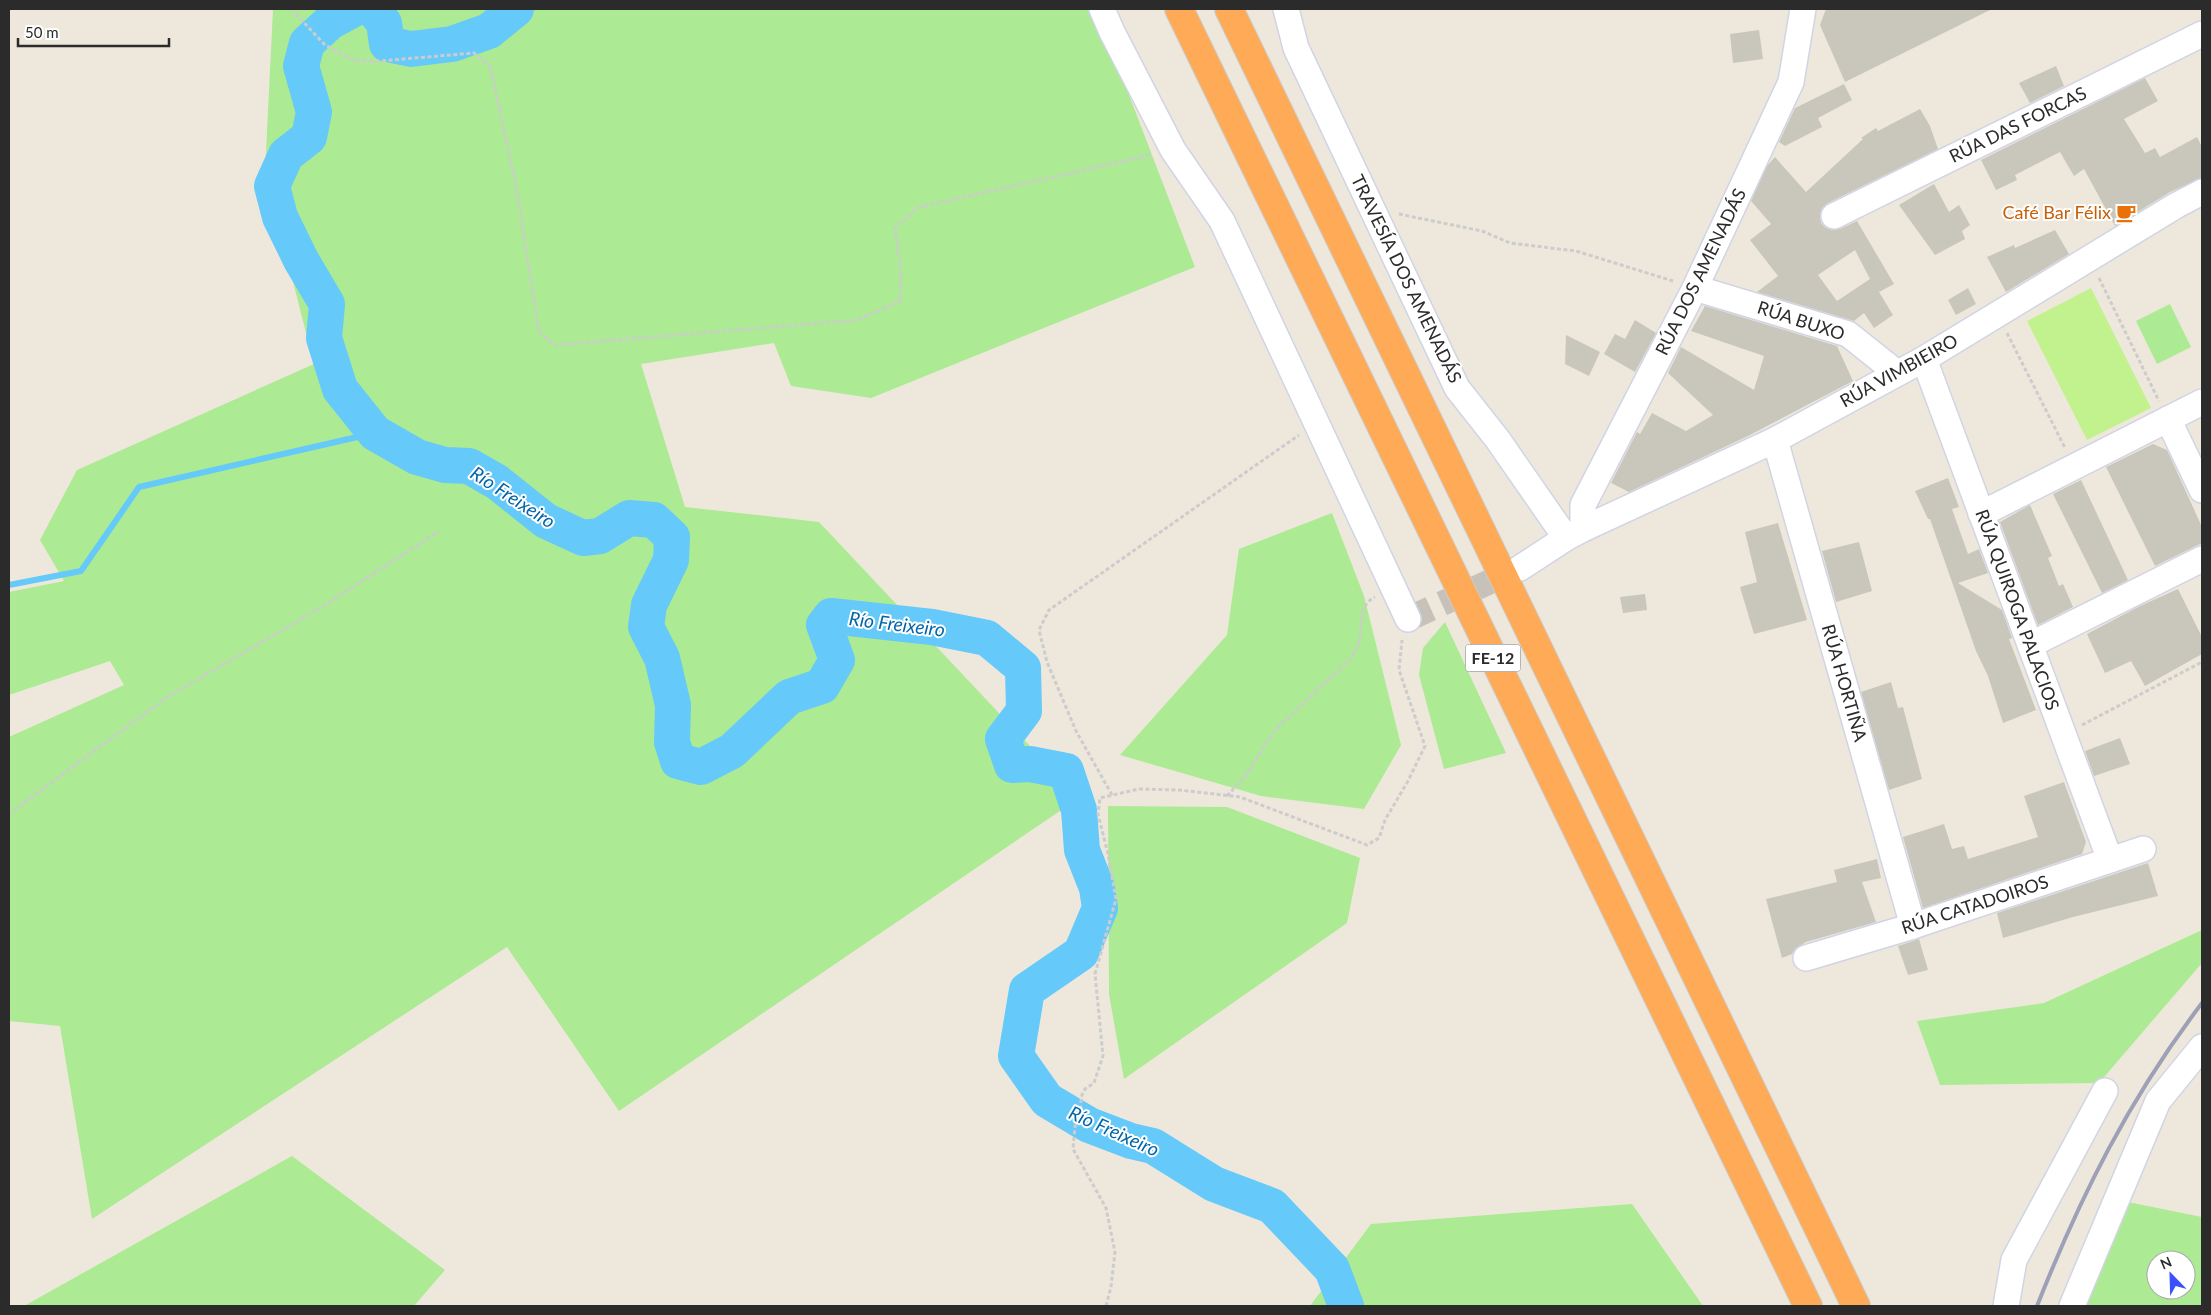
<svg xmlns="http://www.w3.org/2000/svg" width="2211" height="1315" viewBox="0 0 2211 1315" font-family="Lato,sans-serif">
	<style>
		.green { fill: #acea93; fill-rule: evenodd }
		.pitch { fill: #c2f28e }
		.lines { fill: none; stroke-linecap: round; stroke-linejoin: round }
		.stream { stroke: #65c9fa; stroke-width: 6 }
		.river { stroke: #65c9fa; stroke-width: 36 }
		.building { fill: #c9c6bb; fill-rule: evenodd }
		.minor-tunnel { stroke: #c7c2b9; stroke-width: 25; stroke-dasharray: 25 12; stroke-linecap: butt }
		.minor-casing { stroke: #d1d4e5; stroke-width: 28 }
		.highway-casing { stroke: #ccc; stroke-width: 30 }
		.path { stroke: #ccc; stroke-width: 3; stroke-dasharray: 4 2.5; stroke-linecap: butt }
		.minor { stroke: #fff; stroke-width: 25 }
		.highway { stroke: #ffaa57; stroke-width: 28 }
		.rail { stroke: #9ea0b7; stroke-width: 4 }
		.labels { text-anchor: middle; stroke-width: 4; stroke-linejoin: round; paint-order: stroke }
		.shield { fill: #fff; stroke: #6b6b6b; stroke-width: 1 }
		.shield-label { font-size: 16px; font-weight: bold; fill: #2b2b2b }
		.street-label { font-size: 18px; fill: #2b2b2b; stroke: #fff }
		.food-label { font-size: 18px; fill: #c56008; stroke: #fff; text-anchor: end }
		.water-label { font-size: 19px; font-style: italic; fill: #0065aa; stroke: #fff }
	</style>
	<rect width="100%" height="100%" fill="#eee8dc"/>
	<g class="green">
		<polygon points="273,9 1098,9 1101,22 1195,267 871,398 791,386 774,343 641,364 685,507 819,522 1079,798 619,1111 507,947 92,1219 60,1026 9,1021 9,737 124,685 110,661 9,695 9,592 64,581 40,540 77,470 314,364 265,172"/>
		<polygon points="2170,304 2191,347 2157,364 2136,321"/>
		<polygon points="1332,513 1364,596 1401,745 1364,809 1261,796 1120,755 1227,635 1239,549"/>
		<polygon points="1445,622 1506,753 1444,769 1419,675 1423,648"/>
		<polygon points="1108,806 1227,807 1360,858 1347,923 1124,1079 1109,994"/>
		<polygon points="2202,930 2202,963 2099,1083 1940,1085 1917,1021 2044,1003"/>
		<polygon points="292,1156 445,1270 414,1306 24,1306"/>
		<path d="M2108,1198L2202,1217V1306H2083ZM2156,1260H2186V1290H2156Z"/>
		<polygon points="1632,1204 1703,1306 1310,1306 1371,1224"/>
	</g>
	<polygon class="pitch" points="2091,288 2151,408 2087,440 2027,321"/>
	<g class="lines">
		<polyline class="stream" points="9,585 81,571 139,487 375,433"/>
		<g class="river">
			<polyline points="354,9 330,22 307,43 301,66 314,112 309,137 286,155 272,186 280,217 301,260 327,304 324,338 340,389 375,433 417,457 445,465 469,466 497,482 546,521 583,538 600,536 629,518 654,520 672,537 671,560 649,605 646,627 662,658 673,705 672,742 678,761 701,767 732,751 789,697 822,686 837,660 824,625 831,616 932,627 987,638 1023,668 1024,711 1003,739 1012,765 1030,764 1066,771 1079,810 1082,850 1097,888 1100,908 1081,953 1027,990 1016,1056 1047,1100 1089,1125 1131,1141 1153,1146 1214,1184 1272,1206 1332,1269 1346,1306"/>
			<polyline points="373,9 384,23 387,44 411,49 452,44 489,31 516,9"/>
		</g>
	</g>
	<g class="building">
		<polygon points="1826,9 1992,9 1845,82 1820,25"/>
		<polygon points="1759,30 1763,59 1733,63 1730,34"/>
		<polygon points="2056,66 2064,86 2030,103 2019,83"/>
		<polygon points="2145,78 2158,101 2124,119 2145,153 2155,148 2160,157 2197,137 2202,147 2202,178 2170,192 2115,226 2084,169 2074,176 2060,152 2015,175 2017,180 1996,190 1981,160"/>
		<polygon points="1844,84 1852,100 1818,118 1822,127 1785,146 1779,142 1795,108"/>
		<path d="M1920,109L1930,126L1938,149L1828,203L1822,208L1820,215L1821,223L1826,228L1833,230L1840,229L1857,221L1894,284L1879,292L1893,315L1874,328L1864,313L1854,321L1757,292L1778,276L1750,240L1771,224L1751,201L1767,166L1775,157L1806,192L1863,139L1861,138L1876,128L1878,131ZM1855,250L1870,279L1837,301L1818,275Z"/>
		<polygon points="1934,184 1949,212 1959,205 1970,225 1962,231 1965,239 1935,255 1899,205"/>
		<polygon points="2055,230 2069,254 2006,292 1987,257 2014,245 2015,248"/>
		<polygon points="1968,288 1976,304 1956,315 1948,300"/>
		<polygon points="1705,306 1837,346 1853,381 1748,436 1629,492 1611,483 1637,432 1640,434 1652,413 1686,431 1713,415 1668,373 1681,347 1754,390 1764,356 1691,331"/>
		<polygon points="1635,320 1656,333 1635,372 1604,354 1615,334 1625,339"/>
		<polygon points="1566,335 1600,352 1589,376 1565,364"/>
		<polygon points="2153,444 2167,450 2202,527 2202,543 2155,566 2106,467"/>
		<polygon points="1948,478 1959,507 1952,509 1968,554 1979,549 1988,573 1958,583 2002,610 2012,638 2009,639 2036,710 2003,723 1988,676 1976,651 1930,519 1928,519 1915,491"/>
		<polygon points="2081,480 2128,580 2102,593 2053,494"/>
		<polygon points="2030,505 2052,556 2048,558 2059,586 2063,584 2073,607 2038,625 2000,522"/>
		<polygon points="1778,523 1807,620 1754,634 1740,587 1757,582 1745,532"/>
		<polygon points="1859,542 1872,591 1836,602 1822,551"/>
		<polygon points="2178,589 2202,637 2202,654 2145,686 2131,661 2105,673 2087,634 2140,606"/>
		<polygon points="1645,594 1647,610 1623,613 1620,597"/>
		<polygon points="1891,682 1898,708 1903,707 1922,779 1889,790 1861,692"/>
		<polygon points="2120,738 2130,764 2094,776 2085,751"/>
		<polygon points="2064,782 2086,842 2082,854 1923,908 1903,837 1944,824 1952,849 1964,846 1968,859 2038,837 2024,796"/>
		<polygon points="1877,859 1881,878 1862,882 1876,922 1806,942 1796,948 1792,954 1782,958 1766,899 1837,882 1834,870"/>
		<polygon points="2148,863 2158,896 2073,917 2003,938 1997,913"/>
		<polygon points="1919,939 1928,970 1908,975 1898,946"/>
	</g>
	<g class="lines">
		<polyline class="minor-tunnel" points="1408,619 1520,568"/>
		<defs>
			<g id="minor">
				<polyline points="1102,9 1112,32 1173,150 1222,221 1408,619"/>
				<polyline points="1286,9 1296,48 1457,388 1498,440 1566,538 1583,529 1775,440 1924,359 2177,205 2202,192"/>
				<polyline points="1834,216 2202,34"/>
				<polyline points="1695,288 1848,334 1897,373"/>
				<polyline points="1924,359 2110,860"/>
				<polyline points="2168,419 2202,490"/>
				<polyline points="1775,440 1913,926"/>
				<polyline points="1981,514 2202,402"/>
				<polyline points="1583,529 1583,505 1695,288 1791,82 1803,9"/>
				<polyline points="1520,568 1566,538"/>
				<polyline points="2030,645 2202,559"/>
				<polyline points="1806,958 1913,926 2143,849"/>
				<polyline points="2006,1306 2014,1260 2105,1091"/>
				<polyline points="2072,1306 2158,1101 2202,1047"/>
			</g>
			<g id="highway">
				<polyline points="1179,9 1808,1306"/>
				<polyline points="1229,9 1856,1306"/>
			</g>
		</defs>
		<use href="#minor" class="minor-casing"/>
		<use href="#highway" class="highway-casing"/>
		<g class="path">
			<polyline points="291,9 325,45 356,61 380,61 474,53 490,66 516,186 539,332 555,345 858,320 900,301 901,271 895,228 919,207 1151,155"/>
			<polyline points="1399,214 1482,231 1510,243 1576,251 1673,281"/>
			<polyline points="2099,278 2159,401"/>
			<polyline points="2007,333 2065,448"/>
			<polyline points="2082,725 2202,662"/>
			<polyline points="1112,795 1076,731 1047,662 1039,630 1049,610 1299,435"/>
			<path d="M1227,796L1245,776L1275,730L1350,659C1353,654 1357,649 1358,644C1365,627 1355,607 1375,597"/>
			<polyline points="9,814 166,698 325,605 439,531"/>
			<polyline points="1106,1306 1111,1287 1115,1252 1106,1208 1073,1149 1075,1127 1081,1110 1081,1097 1085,1089 1094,1083 1103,1056 1095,974 1116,899 1108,854 1098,814 1100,798 1139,789 1179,790 1240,797 1367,845 1379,838 1385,820 1408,781 1425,746 1399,670 1402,640"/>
		</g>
		<use href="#minor" class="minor"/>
		<use href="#highway" class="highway"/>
		<path class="rail" d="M2037,1306C2081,1195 2129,1099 2202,1003"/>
	</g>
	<defs>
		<symbol id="cafe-bare" viewBox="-9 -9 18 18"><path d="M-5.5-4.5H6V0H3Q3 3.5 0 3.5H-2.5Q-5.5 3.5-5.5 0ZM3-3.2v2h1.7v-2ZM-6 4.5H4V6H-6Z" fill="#e8710a" stroke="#fff" stroke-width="2.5" paint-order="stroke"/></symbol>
	</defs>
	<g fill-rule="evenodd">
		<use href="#cafe-bare" x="2112" y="199" width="28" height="28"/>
	</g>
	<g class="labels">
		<rect class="shield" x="1465.5" y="644.5" width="55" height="27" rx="4"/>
		<g class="shield-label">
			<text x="1493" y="664">FE-12</text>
		</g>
		<g class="street-label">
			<text transform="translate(2018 125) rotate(-26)" y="6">RÚA DAS FORCAS</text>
			<text transform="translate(1701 272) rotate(-64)" y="6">RÚA DOS AMENADÁS</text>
			<text transform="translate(1406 279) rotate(64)" y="6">TRAVESÍA DOS AMENADÁS</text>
			<text transform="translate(1801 321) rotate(18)" y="6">RÚA BUXO</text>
			<text transform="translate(1899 371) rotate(-29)" y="6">RÚA VIMBIEIRO</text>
			<text transform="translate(2017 610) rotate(70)" y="6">RÚA QUIROGA PALACIOS</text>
			<text transform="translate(1844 683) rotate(74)" y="6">RÚA HORTIÑA</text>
			<text transform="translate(1975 905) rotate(-18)" y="6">RÚA CATADOIROS</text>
		</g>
		<g class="food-label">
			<text x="2111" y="219">Café Bar Félix</text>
		</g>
		<g class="water-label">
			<text transform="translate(513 497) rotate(33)" y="7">Río Freixeiro</text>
			<text transform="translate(897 624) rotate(7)" y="7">Río Freixeiro</text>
			<text transform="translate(1114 1131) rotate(24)" y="7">Río Freixeiro</text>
		</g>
	</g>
	<rect width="2211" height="1315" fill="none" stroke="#2b2b2b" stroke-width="20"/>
	<g transform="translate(2171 1275) rotate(337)"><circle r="24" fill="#ffffff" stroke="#aaaaaa"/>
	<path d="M0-4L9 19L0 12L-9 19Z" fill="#3951ff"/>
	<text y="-8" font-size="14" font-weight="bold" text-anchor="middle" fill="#2b2b2b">N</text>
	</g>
	<path d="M18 38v8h151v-8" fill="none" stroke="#2b2b2b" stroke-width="2.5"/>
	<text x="25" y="38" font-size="15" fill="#2b2b2b" stroke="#ffffff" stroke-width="4" paint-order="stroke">50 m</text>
</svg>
